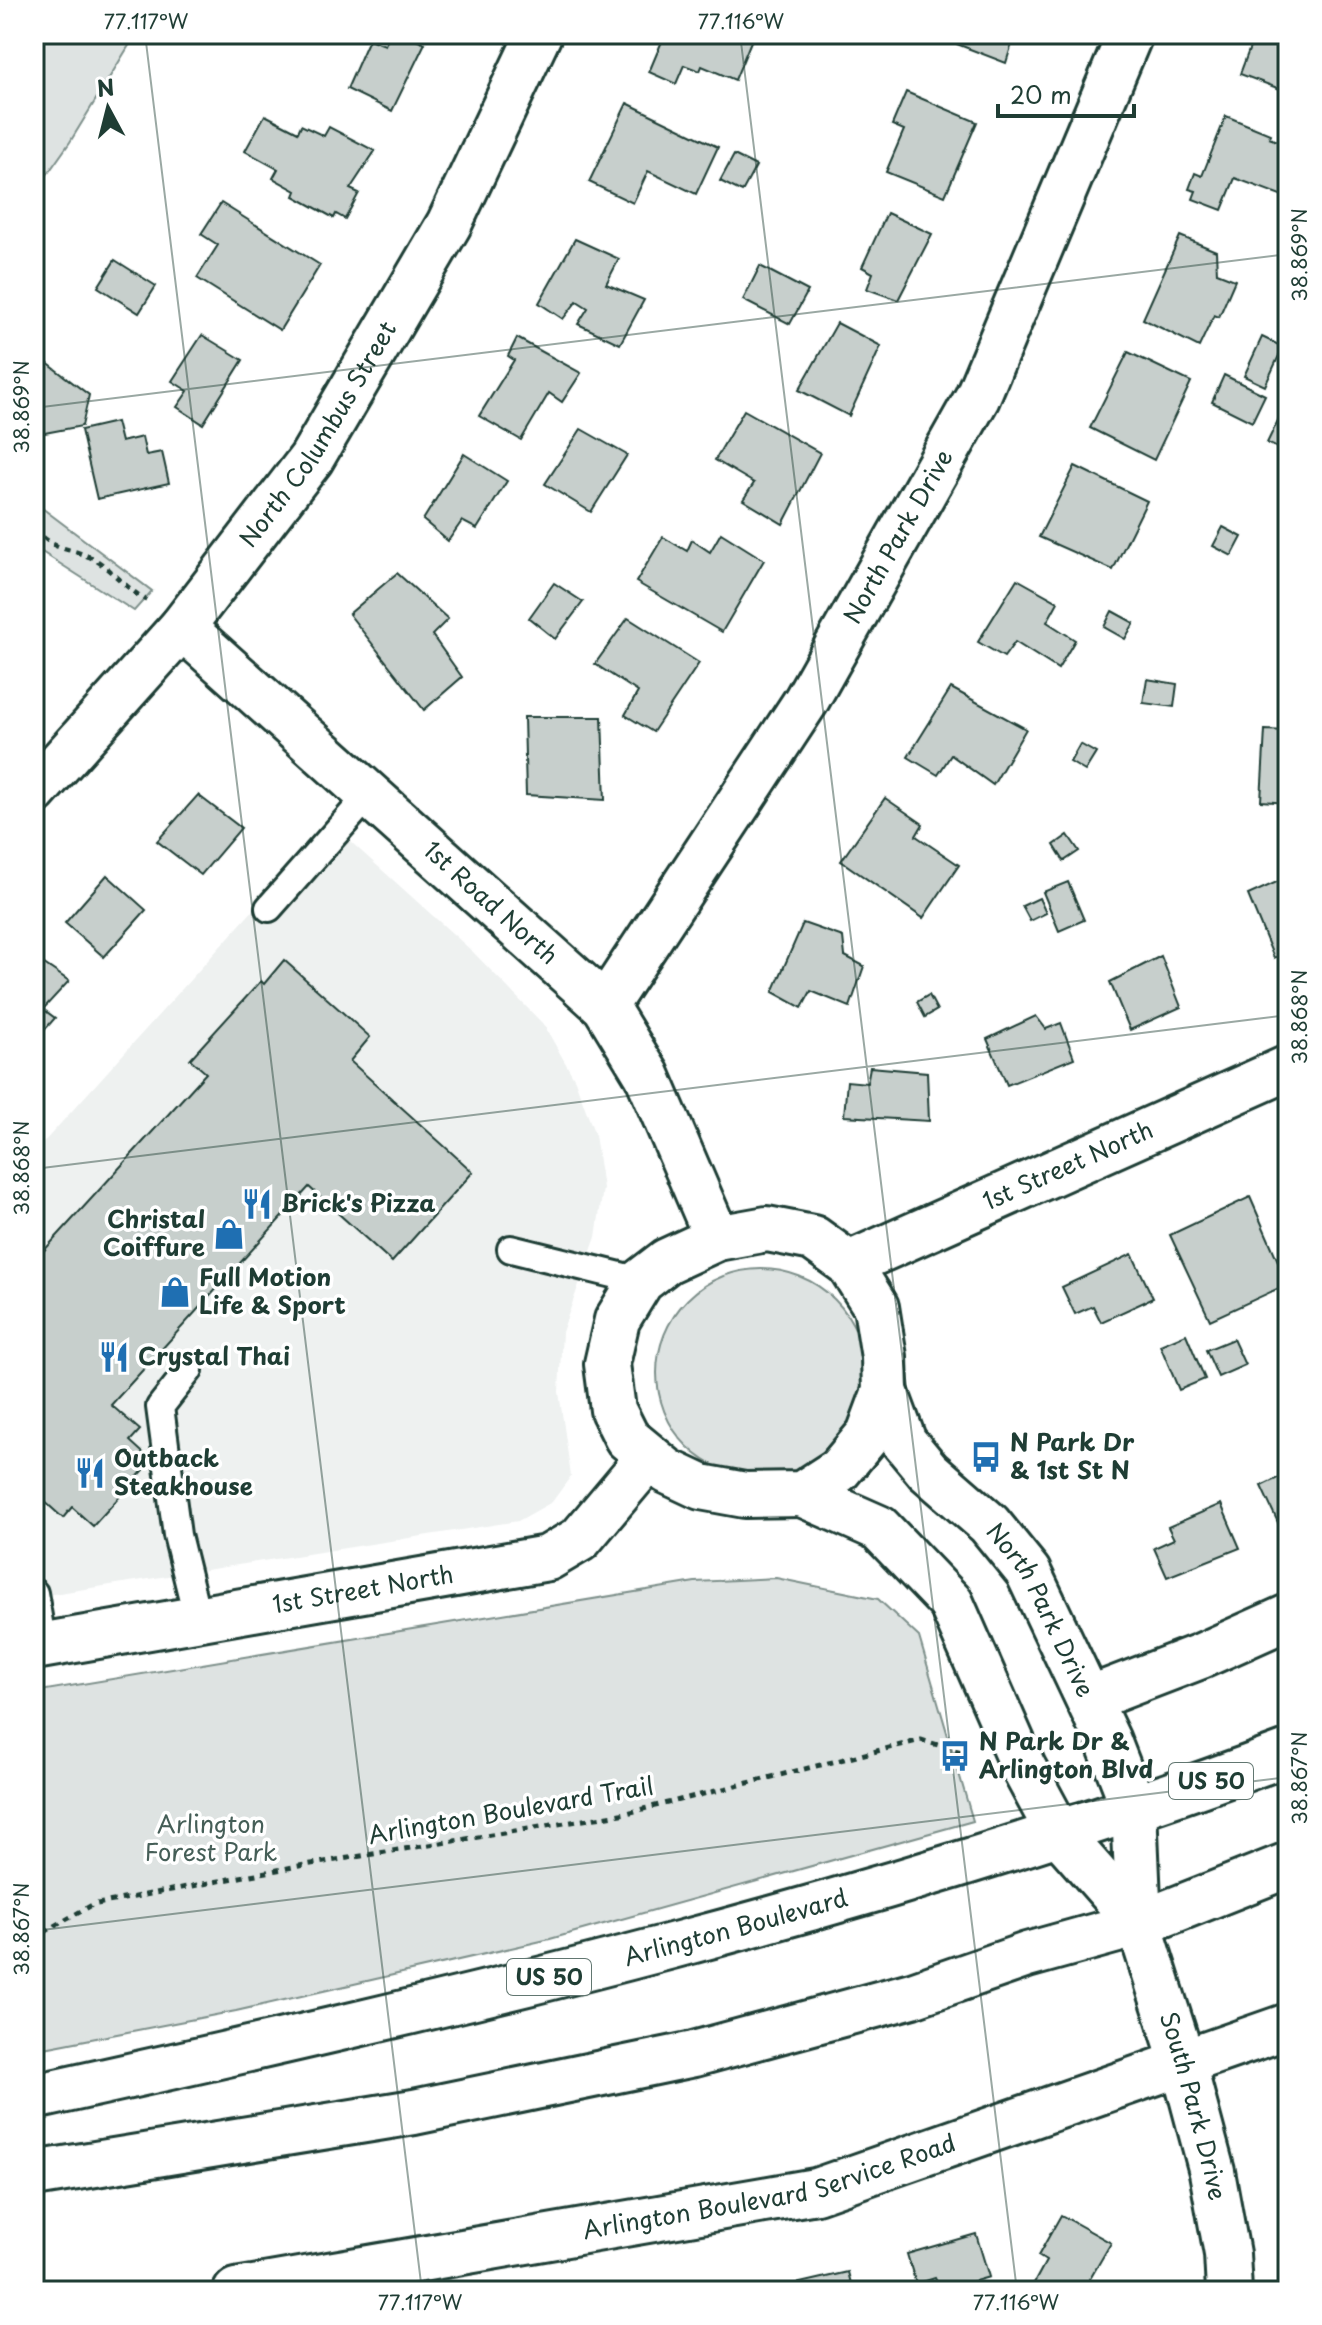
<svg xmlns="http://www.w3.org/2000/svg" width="1322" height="2325" viewBox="0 0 1322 2325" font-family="'Playpen Sans',sans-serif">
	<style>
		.built { fill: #eef1f0 }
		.green { fill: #dee3e2; stroke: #7e908b; stroke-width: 2 }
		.building { fill: #c7cfcc; stroke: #1f3d34; stroke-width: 2 }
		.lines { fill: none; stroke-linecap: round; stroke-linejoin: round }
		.service-casing { stroke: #1f3d34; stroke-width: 32 }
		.minor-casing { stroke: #1f3d34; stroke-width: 50 }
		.trunk-casing { stroke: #1f3d34; stroke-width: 50 }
		.path { stroke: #1f3d34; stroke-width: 5; stroke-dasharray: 6 6; stroke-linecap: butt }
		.service { stroke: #fff; stroke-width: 26 }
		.minor { stroke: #fff; stroke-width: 44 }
		.trunk { stroke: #fff; stroke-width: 44 }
		.ticks { fill: none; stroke: #1f3d34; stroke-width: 2; stroke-opacity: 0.45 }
		.labels { text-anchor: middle; stroke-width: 7; stroke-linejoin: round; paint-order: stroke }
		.shield { fill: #fff; stroke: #627771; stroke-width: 2 }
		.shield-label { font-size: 22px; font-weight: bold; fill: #1f3d34 }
		.street-label { font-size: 24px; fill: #1f3d34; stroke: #fff }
		.poi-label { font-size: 24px; font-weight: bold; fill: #1f3d34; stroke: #fff; text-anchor: start }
		.park-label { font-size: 24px; fill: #455e57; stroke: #fff }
		.neatline { fill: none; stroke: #1f3d34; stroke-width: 3 }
		.ticks-label { font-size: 20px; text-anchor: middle; fill: #1f3d34 }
	</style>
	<rect width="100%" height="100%" fill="#fff"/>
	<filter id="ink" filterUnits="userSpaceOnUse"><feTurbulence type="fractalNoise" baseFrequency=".0125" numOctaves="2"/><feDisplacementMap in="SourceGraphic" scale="16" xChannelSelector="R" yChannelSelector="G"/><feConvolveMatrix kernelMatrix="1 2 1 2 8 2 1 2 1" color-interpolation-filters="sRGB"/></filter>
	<g filter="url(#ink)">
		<polygon class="built" points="331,824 473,952 544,1025 575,1080 595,1135 603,1188 596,1237 562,1332 559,1392 571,1476 552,1502 518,1521 34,1597 34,1153"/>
		<g class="green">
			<polygon points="34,34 136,34 70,142 34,193"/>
			<polygon points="34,502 152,591 134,611 34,547"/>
			<circle cx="761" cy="1373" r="104"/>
			<polygon points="776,1578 878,1599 919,1637 973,1821 550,1939 236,2011 34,2050 34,1692 695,1582"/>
		</g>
		<g class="building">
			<polygon points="390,34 405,34 425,43 392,111 347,89 369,39 385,45"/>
			<polygon points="665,34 754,34 735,80 702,66 700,71 684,65 676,84 649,72"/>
			<polygon points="931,34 1015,34 1006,63"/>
			<polygon points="1255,34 1288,34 1288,92 1240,74"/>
			<polygon points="906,92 977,122 945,196 886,172 904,130 892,125"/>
			<polygon points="627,103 718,147 696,194 648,171 633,203 589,182"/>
			<polygon points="265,115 298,132 301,125 324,136 329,127 375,151 350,189 359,193 345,219 336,214 334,218 294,196 296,191 273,178 278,169 245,151"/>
			<polygon points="1226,116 1270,134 1269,138 1288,145 1288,183 1283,196 1235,178 1222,210 1193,199 1196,191 1189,189 1195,173 1202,176"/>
			<polygon points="734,155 756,166 742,192 720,181"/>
			<polygon points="221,203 320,265 280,330 197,278 218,245 201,234"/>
			<polygon points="887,213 932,234 898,300 867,289 873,273 862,267"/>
			<polygon points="1180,236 1216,251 1217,273 1235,280 1219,317 1214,315 1199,347 1143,319"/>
			<polygon points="575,239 619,259 606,284 644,300 620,344 578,324 588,308 577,301 563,319 539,303"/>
			<polygon points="115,260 156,286 139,313 98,287"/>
			<polygon points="760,266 808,291 790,324 743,300"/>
			<polygon points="837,323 881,346 849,416 799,390"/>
			<polygon points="202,335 243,360 203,424 177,407 188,391 172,381"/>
			<polygon points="1262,337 1283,347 1265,386 1244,376"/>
			<polygon points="517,338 581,373 562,402 549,393 521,440 479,416 514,360 508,356"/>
			<polygon points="1128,352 1191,382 1154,460 1090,428"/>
			<polygon points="34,353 89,395 82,426 34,435"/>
			<polygon points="1224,375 1265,395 1252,422 1212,402"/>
			<polygon points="744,410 820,453 783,524 743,500 754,483 715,460"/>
			<polygon points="1282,412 1288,415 1288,453 1267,443"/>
			<polygon points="116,422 121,442 142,437 146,455 162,452 169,483 97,499 81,430"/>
			<polygon points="581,429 627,455 591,512 545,484"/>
			<polygon points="464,454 507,481 477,529 462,521 448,541 423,520"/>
			<polygon points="1075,466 1147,501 1113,570 1039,537"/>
			<polygon points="1223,527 1242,537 1232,556 1213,546"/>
			<polygon points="721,533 764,560 722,632 636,582 663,537 687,551 692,540 710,552"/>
			<polygon points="397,573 448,619 432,635 462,677 424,710 349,614"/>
			<polygon points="1017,579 1058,602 1047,622 1075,640 1058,669 1015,642 1004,657 978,642"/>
			<polygon points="554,583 583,602 555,639 529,618"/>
			<polygon points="1112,611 1134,623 1125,639 1104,627"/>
			<polygon points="628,618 699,663 653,732 625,715 638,692 595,664"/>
			<polygon points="1147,679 1177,684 1174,707 1143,703"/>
			<polygon points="951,688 1026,729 993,785 951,755 938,775 908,757"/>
			<polygon points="524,717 602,717 605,800 526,795"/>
			<polygon points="1265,730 1288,731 1288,803 1261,801"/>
			<polygon points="1080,744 1096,753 1085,771 1070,762"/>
			<polygon points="198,795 241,828 201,875 157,841"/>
			<polygon points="885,798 923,824 916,836 959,865 923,918 841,861"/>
			<polygon points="1068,835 1079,851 1064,861 1054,845"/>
			<polygon points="107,875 146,910 104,957 65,923"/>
			<polygon points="1279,881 1288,900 1288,952 1274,958 1248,895"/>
			<polygon points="1068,882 1084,920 1059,931 1043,892"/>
			<polygon points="1039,898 1046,913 1030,921 1022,906"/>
			<polygon points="803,923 843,937 845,956 864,966 850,1007 811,991 802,1008 773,992"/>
			<polygon points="1161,956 1181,1007 1130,1030 1110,982"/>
			<polygon points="34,957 69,981 43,1009 55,1018 34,1042"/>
			<polygon points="284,960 370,1037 350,1061 473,1172 392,1262 309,1187 111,1405 140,1430 130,1441 152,1461 93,1526 72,1507 63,1518 34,1492 34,1251 39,1256 206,1073 190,1059 261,981 264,984"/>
			<polygon points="929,995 937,1010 925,1017 917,1002"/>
			<polygon points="1036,1016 1046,1029 1061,1023 1074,1058 1007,1085 987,1039"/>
			<polygon points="870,1067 927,1072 929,1121 844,1116 847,1081 867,1083"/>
			<polygon points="1250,1197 1288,1284 1210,1320 1170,1235"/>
			<polygon points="1132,1254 1153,1298 1101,1322 1093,1306 1075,1314 1062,1287"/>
			<polygon points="1186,1334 1205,1379 1179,1390 1160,1345"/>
			<polygon points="1233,1339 1245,1365 1218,1377 1206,1350"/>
			<polygon points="1288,1473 1288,1526 1281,1529 1261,1486"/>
			<polygon points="1221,1504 1240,1548 1167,1577 1154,1548 1174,1539 1168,1527"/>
			<polygon points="1061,2215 1111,2243 1083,2291 1043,2291 1033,2285 1046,2261 1038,2256"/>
			<polygon points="976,2234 989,2277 941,2291 935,2278 916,2284 907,2254"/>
			<polygon points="848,2272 853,2291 778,2291 778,2288"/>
		</g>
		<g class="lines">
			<defs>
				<g id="service">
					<polyline points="269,908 368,796"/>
					<polyline points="511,1249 641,1281"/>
					<polyline points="189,1370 160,1407 177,1535 198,1620"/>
					<polyline points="34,1593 43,1646"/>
				</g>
				<g id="minor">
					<path id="s1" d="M182,627L605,1006L647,1075L717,1238"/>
					<path id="s2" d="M34,792L182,627L311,459L449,224L539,34"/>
					<path id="s3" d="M605,1006L806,701L977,398L1130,34"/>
					<polygon points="767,1229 813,1238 849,1264 876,1307 884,1357 885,1391 869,1434 839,1470 802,1494 745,1495 701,1487 667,1471 627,1438 613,1410 607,1364 617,1320 641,1281 667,1261 717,1238"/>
					<path id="s4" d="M849,1264L1288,1068"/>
					<path id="s5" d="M885,1391L904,1442L928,1471L989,1524L1028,1572L1108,1741L1134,1808L1139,1924L1183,2063L1212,2172L1227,2254L1229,2291"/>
					<polyline points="802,1494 879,1528 951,1603 1023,1767 1058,1832 1139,1924"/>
					<path id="s6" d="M34,1647L548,1558L580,1539L649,1457"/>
					<polyline points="1089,1699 1201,1656 1288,1617"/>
					<path id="s7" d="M236,2291L816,2191L1288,2026"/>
				</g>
				<g id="trunk">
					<path id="s8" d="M34,2097C457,2004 882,1905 1288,1753"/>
					<polyline points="34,2174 414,2112 694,2054 912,1995 1027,1955 1139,1924 1288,1865"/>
				</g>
			</defs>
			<use href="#service" class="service-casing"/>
			<use href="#minor" class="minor-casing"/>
			<use href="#trunk" class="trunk-casing"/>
			<g class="path">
				<path d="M34,529C59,553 61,545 90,557C108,565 126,589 146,600"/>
				<polyline points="34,1938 92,1905 293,1867 627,1813 921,1740 965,1753"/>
			</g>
			<use href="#service" class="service"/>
			<use href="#minor" class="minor"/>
			<use href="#trunk" class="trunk"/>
		</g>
	</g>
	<path class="ticks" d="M145,34L422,2291M740,34L1017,2291M34,408L1288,254M34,1169L1288,1015M34,1931L1288,1777"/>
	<defs>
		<symbol id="restaurant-bare" viewBox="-9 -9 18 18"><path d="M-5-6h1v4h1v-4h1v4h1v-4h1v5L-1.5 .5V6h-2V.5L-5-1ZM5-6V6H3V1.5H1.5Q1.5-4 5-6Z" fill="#1f6fb2" stroke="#fff" stroke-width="2.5" paint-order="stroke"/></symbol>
		<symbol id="shop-bare" viewBox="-9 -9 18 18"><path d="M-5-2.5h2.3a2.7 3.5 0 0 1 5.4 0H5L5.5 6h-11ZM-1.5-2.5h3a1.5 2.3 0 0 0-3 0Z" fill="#1f6fb2" stroke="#fff" stroke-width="2.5" paint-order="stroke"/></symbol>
		<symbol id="bus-bare" viewBox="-9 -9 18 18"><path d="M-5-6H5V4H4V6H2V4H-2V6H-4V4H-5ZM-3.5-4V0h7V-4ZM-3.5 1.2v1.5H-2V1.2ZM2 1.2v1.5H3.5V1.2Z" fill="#1f6fb2" stroke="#fff" stroke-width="2.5" paint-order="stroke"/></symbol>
	</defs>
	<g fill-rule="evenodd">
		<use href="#restaurant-bare" x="235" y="1182" width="44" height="44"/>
		<use href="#shop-bare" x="207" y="1212" width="44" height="44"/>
		<use href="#shop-bare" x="153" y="1270" width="44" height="44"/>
		<use href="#restaurant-bare" x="92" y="1335" width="44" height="44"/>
		<use href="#bus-bare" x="964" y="1435" width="44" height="44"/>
		<use href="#restaurant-bare" x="68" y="1451" width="44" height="44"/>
		<use href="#bus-bare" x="933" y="1734" width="44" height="44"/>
	</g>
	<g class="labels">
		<g class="shield">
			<rect x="1169" y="1763" width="84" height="36" rx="6"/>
			<rect x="507" y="1959" width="84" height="36" rx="6"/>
		</g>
		<g class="shield-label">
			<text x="1211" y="1789">US 50</text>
			<text x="549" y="1985">US 50</text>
		</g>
		<g class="street-label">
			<text dy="8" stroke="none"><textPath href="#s2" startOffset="458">North Columbus Street</textPath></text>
			<text dy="8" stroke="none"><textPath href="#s3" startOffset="554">North Park Drive</textPath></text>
			<text dy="8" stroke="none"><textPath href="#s1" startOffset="414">1st Road North</textPath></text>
			<text dy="8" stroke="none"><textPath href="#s4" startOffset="240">1st Street North</textPath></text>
			<text dy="8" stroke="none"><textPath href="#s6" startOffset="334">1st Street North</textPath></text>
			<text dy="8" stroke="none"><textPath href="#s5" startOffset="274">North Park Drive</textPath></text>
			<text transform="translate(511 1811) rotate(-10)" y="8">Arlington Boulevard Trail</text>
			<text dy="8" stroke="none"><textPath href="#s8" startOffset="722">Arlington Boulevard</textPath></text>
			<text dy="8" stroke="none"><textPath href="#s5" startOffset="800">South Park Drive</textPath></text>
			<text dy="8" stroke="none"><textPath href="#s7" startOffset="544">Arlington Boulevard Service Road</textPath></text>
		</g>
		<g class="poi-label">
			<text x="281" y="1212">Brick's Pizza</text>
			<text x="205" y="1228" text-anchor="end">Christal<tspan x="205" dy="28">Coiffure</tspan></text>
			<text x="199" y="1286">Full Motion<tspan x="199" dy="28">Life &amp; Sport</tspan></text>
			<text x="138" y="1365">Crystal Thai</text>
			<text x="1010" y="1451">N Park Dr<tspan x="1010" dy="28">&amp; 1st St N</tspan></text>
			<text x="114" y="1467">Outback<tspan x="114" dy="28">Steakhouse</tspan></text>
			<text x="979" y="1750">N Park Dr &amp;<tspan x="979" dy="28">Arlington Blvd</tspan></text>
		</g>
		<g class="park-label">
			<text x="211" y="1833">Arlington<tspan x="211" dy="28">Forest Park</tspan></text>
		</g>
	</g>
	<rect width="1322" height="2325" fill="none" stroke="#fff" stroke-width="88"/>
	<g transform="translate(108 108) rotate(353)" stroke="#ffffff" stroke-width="6" paint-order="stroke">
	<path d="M0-6L14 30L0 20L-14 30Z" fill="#1f3d34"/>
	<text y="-12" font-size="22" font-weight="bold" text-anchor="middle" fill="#1f3d34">N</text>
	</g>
	<path d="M998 104v12h136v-12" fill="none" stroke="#1f3d34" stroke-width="4"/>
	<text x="1010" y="104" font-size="24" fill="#1f3d34" stroke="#ffffff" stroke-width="6" paint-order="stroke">20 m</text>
	<rect x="44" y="44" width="1234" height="2237" class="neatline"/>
	<g class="ticks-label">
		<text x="146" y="29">77.117°W</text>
		<text x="741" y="29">77.116°W</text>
		<text transform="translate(1300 255) rotate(-90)" y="7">38.869°N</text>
		<text transform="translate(22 407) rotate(-90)" y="7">38.869°N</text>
		<text transform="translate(1300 1017) rotate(-90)" y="7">38.868°N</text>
		<text transform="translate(22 1168) rotate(-90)" y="7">38.868°N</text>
		<text transform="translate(1300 1778) rotate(-90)" y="7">38.867°N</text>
		<text transform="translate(22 1929) rotate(-90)" y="7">38.867°N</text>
		<text x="420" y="2310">77.117°W</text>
		<text x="1016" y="2310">77.116°W</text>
	</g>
</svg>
